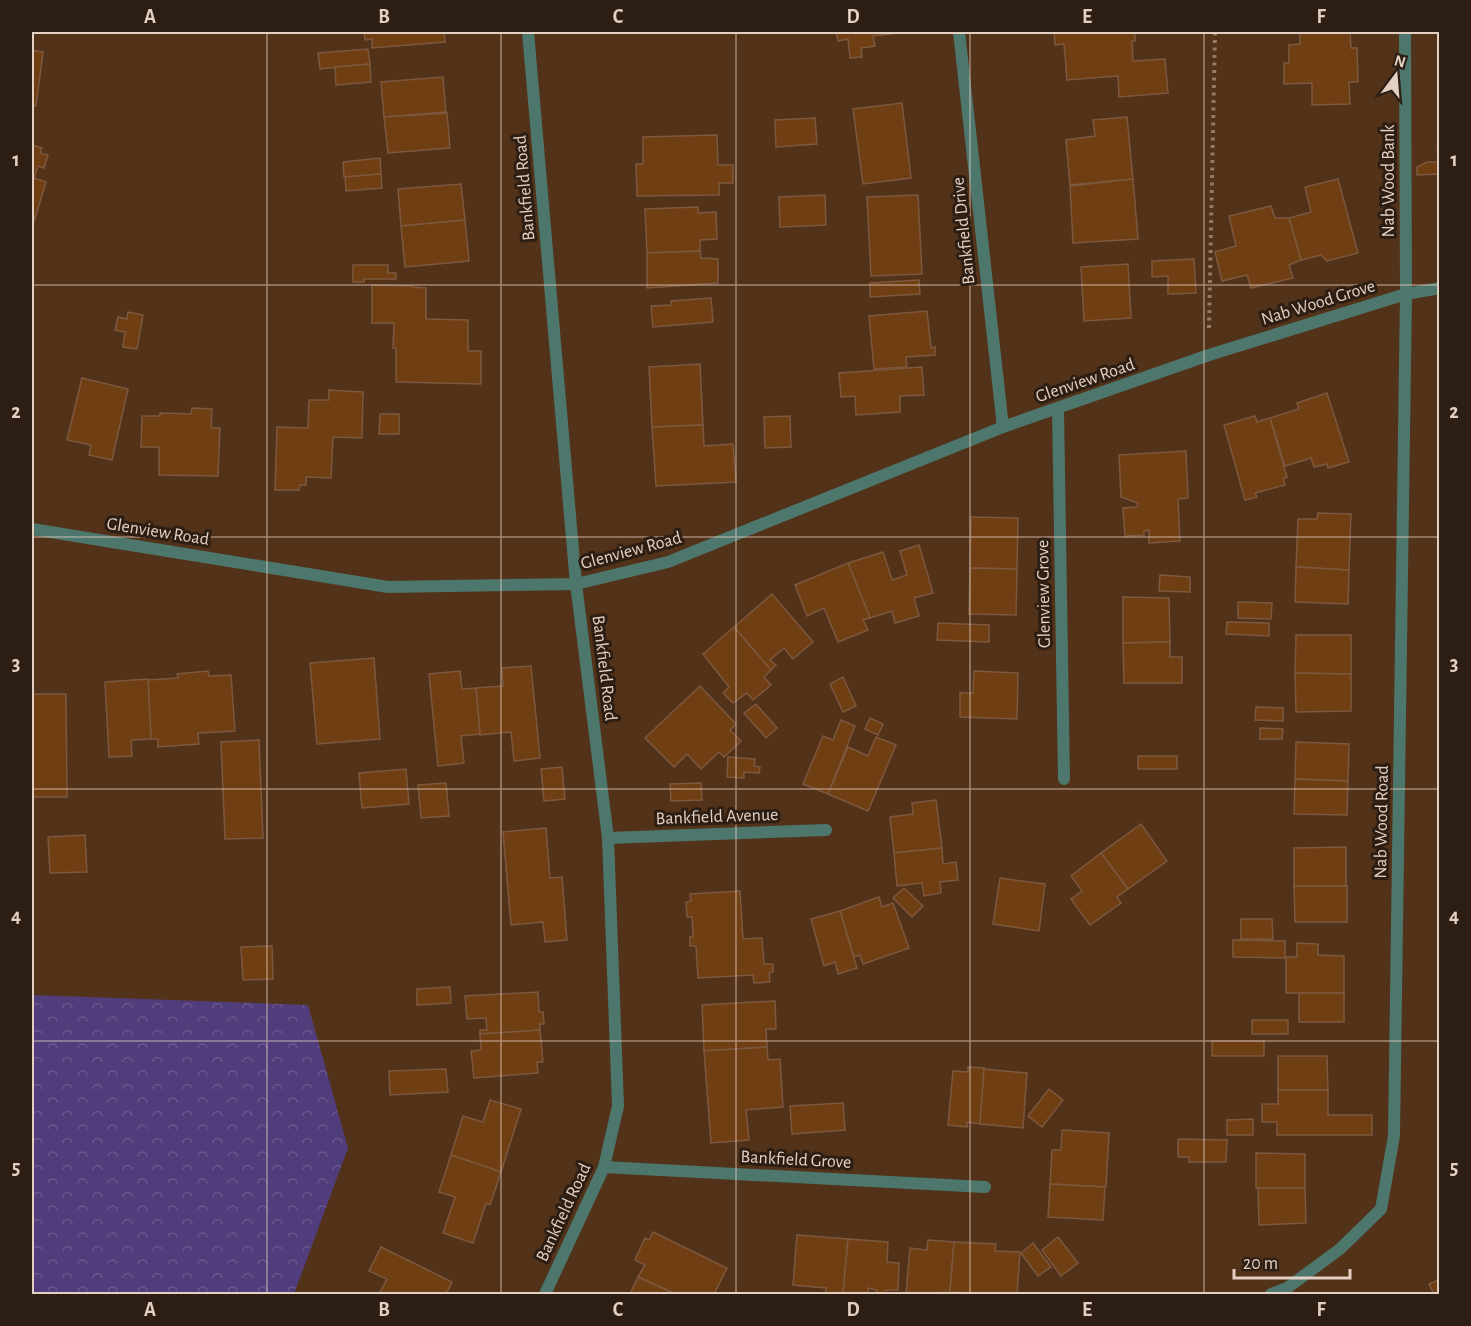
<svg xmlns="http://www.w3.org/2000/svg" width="1471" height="1326" viewBox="0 0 1471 1326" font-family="'Alegreya Sans',sans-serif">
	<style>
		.forest { fill: url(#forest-crowns) }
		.building { fill: #703e13; stroke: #7c583f; stroke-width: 1.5 }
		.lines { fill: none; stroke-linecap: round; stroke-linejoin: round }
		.path { stroke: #947965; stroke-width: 4; stroke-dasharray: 3 4.5; stroke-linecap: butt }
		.street { stroke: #4d776d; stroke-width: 12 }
		.grid { fill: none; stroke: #e4d0c2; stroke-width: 1.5; stroke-opacity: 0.55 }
		.labels { text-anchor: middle; stroke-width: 6; stroke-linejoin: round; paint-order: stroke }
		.street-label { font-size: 18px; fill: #e4d0c2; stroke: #2d1e13 }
		.neatline { fill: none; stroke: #e4d0c2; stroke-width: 2 }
		.grid-label { font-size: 20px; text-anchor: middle; font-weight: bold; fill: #e4d0c2 }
	</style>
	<defs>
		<pattern id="forest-crowns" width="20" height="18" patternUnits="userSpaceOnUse" patternTransform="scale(1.5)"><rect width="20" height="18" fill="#513d7b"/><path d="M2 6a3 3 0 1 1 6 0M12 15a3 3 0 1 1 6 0" fill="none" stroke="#6a588c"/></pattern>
	</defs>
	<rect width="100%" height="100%" fill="#523219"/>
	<polygon class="forest" points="32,995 308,1005 348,1148 294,1294 32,1294"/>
	<g class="building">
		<polygon points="364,32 444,32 445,42 372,48 372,39 365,40"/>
		<polygon points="836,32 897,32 898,33 873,36 875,46 861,48 862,57 850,58 848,39 838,41"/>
		<polygon points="1054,32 1135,32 1135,41 1132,41 1133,61 1165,59 1168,93 1119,97 1118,76 1067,80 1064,44 1055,45"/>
		<polygon points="1300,32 1350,32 1351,48 1357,48 1358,82 1349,82 1350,104 1312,105 1312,83 1284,84 1284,63 1289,63 1289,45 1300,44"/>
		<polygon points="368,49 370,64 320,69 318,53"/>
		<polygon points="32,50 43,52 36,106 32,106"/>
		<polygon points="370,64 371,82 336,85 335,67"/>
		<polygon points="443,77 446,112 384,117 381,82"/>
		<polygon points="902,103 911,178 863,184 853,109"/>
		<polygon points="447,113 450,148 388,153 384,117"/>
		<polygon points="1127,117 1133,179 1070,185 1066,140 1095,136 1093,120"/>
		<polygon points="815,118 817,144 776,147 775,120"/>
		<polygon points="717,135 718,165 733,165 733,183 719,183 719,195 637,196 636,164 643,164 643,137"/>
		<polygon points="32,145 42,148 40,153 48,155 44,168 38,166 34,178 46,182 32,228"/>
		<polygon points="1440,147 1440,176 1439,174 1417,175 1417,167 1427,162 1439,162 1437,148"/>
		<polygon points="380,158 381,174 344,177 343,162"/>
		<polygon points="381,174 382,188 346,191 345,177"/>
		<polygon points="1133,179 1138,239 1073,243 1070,186"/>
		<polygon points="1338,179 1358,253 1327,261 1321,255 1301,260 1289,218 1311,212 1305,187"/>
		<polygon points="461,184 465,220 401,226 398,189"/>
		<polygon points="825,195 826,225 780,227 779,197"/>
		<polygon points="918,195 922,274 871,276 867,197"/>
		<polygon points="1271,206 1275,218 1289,218 1301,260 1289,265 1293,278 1251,288 1247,275 1222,281 1215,252 1236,246 1229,216"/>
		<polygon points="698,207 698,213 716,212 717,239 700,240 700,251 647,253 645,209"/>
		<polygon points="465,220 469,261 405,267 401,226"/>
		<polygon points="700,251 701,258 718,259 718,283 647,288 647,253"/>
		<polygon points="1194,259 1196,293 1168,294 1168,276 1152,277 1152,261"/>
		<polygon points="1128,264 1131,318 1084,321 1081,267"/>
		<polygon points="353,265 388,265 388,273 396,273 396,279 364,279 364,282 353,282"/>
		<polygon points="919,280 920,294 870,297 870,283"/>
		<polygon points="372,285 413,286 413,287 426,288 426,319 468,320 468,351 481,351 481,384 396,382 396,348 393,348 394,323 372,323"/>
		<polygon points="711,298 713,322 653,327 651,306 671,305 671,301"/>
		<polygon points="927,311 931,348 935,347 935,355 906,357 907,367 874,369 869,316"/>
		<polygon points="128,312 143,315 137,349 123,347 125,332 115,330 118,317 127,319"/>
		<polygon points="700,364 703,425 652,427 649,367"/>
		<polygon points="922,367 924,395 900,396 900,412 856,415 855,396 841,397 839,373"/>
		<polygon points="82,378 128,389 112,460 89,455 91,445 67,440"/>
		<polygon points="329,390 363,392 362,438 333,437 331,478 306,477 306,485 300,485 299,490 275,490 277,427 308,428 309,400 329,400"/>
		<polygon points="1327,393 1349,462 1328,468 1327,464 1314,467 1311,458 1285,466 1270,418 1299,409 1297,403"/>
		<polygon points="192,408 212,409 211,428 220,428 218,476 159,475 159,447 141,447 142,416 160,416 160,413 191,414"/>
		<polygon points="380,414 399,414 399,434 379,434"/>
		<polygon points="790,416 791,447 765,448 764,417"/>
		<polygon points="1255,416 1257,422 1270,418 1287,477 1283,479 1285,485 1255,493 1257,497 1245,500 1224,425"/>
		<polygon points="703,425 704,446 733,444 736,482 656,486 652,427"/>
		<polygon points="1186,451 1188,498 1178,499 1180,541 1149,543 1149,530 1144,531 1144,535 1125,536 1123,508 1137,507 1138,503 1121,497 1119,455"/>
		<polygon points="1318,513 1351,514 1349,570 1296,567 1298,519 1317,519"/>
		<polygon points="971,517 1018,518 1017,569 970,568"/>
		<polygon points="919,545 933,593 914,598 919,616 895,623 892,611 870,618 848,563 883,552 892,580 907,575 900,551"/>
		<polygon points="848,563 870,618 863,620 868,630 838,642 824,608 807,616 795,585"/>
		<polygon points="1296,567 1349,570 1348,604 1295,602"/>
		<polygon points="970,568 1017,569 1016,615 969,614"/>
		<polygon points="1160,575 1190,577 1190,592 1159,591"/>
		<polygon points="772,594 813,642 793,659 784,648 770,660 776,665 771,670 734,627"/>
		<polygon points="1123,597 1169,598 1170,642 1123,643"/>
		<polygon points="1238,602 1272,603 1271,619 1238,618"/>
		<polygon points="1227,622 1269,623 1269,636 1226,634"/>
		<polygon points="938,623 989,625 989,642 937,640"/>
		<polygon points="734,627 771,670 764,677 771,685 753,700 747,693 733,703 723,693 729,687 703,654"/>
		<polygon points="1296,635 1351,635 1351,674 1295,673"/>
		<polygon points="1170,642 1170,657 1182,657 1182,683 1124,683 1123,643"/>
		<polygon points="374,658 380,739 317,744 310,663"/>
		<polygon points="531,666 540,758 514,761 511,732 480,735 476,688 503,686 502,668"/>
		<polygon points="208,671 209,676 231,675 235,731 198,733 199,744 158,747 158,739 151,739 148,680 178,678 177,674"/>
		<polygon points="460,671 462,689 476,688 480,734 461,736 464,763 438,766 429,674"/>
		<polygon points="974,671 1018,673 1017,719 960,717 960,693 973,693"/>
		<polygon points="1295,673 1351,674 1351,711 1296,712"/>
		<polygon points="843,677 856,706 843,712 830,684"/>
		<polygon points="148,679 151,739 131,740 132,756 109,757 105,682"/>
		<polygon points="700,686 736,724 730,730 741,741 724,757 719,752 701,769 687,754 674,767 645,738"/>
		<polygon points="32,694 66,694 67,797 32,797"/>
		<polygon points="756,704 777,728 766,738 744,713"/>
		<polygon points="1256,707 1283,708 1283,721 1255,720"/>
		<polygon points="870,718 883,724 878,735 865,729"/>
		<polygon points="841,720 855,726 828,794 803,784 823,736 833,740"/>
		<polygon points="1260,728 1283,729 1282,739 1260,739"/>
		<polygon points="876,737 896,745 868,811 828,794 848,747 868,756"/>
		<polygon points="259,740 263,838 225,839 221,742"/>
		<polygon points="1296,742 1349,744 1348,781 1295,779"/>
		<rect x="1138" y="756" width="39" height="13"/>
		<polygon points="728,757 755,759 754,766 760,767 759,773 744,772 744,778 727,777"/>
		<polygon points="562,767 565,799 544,801 541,769"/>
		<polygon points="406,769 409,804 362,808 359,773"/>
		<polygon points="1295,779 1348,781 1347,815 1294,814"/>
		<polygon points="446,783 449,816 421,818 418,785"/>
		<polygon points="701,783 702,800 671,801 670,784"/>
		<polygon points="936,800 942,848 894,853 890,817 913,814 912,803"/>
		<polygon points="1141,824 1167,861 1128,889 1101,853"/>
		<polygon points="546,828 550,878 562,877 567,940 545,942 543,922 511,925 503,832"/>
		<polygon points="85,835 87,872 50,873 48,837"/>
		<polygon points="1346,847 1346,886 1294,886 1294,848"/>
		<polygon points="942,848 943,864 956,862 958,880 940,882 941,893 924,896 922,883 897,886 894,853"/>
		<polygon points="1101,853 1128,889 1117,897 1121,903 1090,925 1071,899 1082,891 1071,876"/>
		<polygon points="1000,878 1045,884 1039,931 993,924"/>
		<polygon points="1294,886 1347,886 1347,922 1295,922"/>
		<polygon points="904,888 923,906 912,917 893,898"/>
		<polygon points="740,891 743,939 762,938 764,964 773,964 773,972 769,973 770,982 754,983 753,975 698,978 696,946 690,946 690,937 693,937 692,917 687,917 686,902 691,901 690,894"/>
		<polygon points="879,897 882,907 893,903 909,948 863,964 860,955 854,957 840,911"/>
		<polygon points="840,911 857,968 838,974 835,962 824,966 811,919"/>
		<polygon points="1241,919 1272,919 1273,939 1241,939"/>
		<polygon points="1233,940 1285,941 1285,958 1233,957"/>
		<polygon points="1297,943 1318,944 1318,955 1344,956 1344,993 1286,993 1286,957 1297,957"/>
		<polygon points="272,946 273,979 243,980 241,947"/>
		<polygon points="450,987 451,1003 417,1005 417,989"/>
		<polygon points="538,992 539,1012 543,1012 544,1024 540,1024 540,1030 480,1034 480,1030 487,1030 486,1018 467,1019 465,996"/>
		<rect x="1299" y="993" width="45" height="29"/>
		<polygon points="775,1001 776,1029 766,1029 767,1047 704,1051 702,1005"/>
		<rect x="1252" y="1020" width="36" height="14"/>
		<polygon points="540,1030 543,1062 537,1062 538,1073 474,1078 471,1051 481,1050 480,1034"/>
		<rect x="1212" y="1041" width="52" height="15"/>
		<polygon points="767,1047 768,1060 780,1059 783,1107 746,1110 749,1140 711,1143 704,1051"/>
		<polygon points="1278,1056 1327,1056 1328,1090 1278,1090"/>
		<polygon points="968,1067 984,1068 980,1124 967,1122 967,1127 948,1125 953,1071 968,1072"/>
		<polygon points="446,1069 448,1092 390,1095 389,1071"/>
		<polygon points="984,1069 1027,1073 1023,1128 980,1124"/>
		<polygon points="1049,1089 1063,1100 1042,1127 1028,1116"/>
		<polygon points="1278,1090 1328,1090 1328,1115 1372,1115 1372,1135 1277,1135 1277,1122 1262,1122 1262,1104 1278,1104"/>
		<polygon points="490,1100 521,1109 501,1172 451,1155 463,1116 483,1122"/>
		<polygon points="843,1103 845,1130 792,1134 790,1106"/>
		<polygon points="1253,1119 1253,1135 1227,1135 1227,1120"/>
		<polygon points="1062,1130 1109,1133 1106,1187 1050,1184 1052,1150 1061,1150"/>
		<polygon points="1178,1139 1227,1140 1226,1162 1189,1162 1189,1157 1178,1157"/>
		<polygon points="1256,1153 1305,1154 1305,1188 1256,1188"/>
		<polygon points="451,1155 501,1172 490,1205 486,1203 473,1243 443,1233 455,1197 439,1192"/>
		<polygon points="1050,1184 1105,1187 1103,1220 1048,1217"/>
		<polygon points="1258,1188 1305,1188 1306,1223 1259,1225"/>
		<polygon points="653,1232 727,1268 714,1294 676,1294 638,1277 645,1265 635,1260 645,1238 649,1240"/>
		<polygon points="797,1235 848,1239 843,1294 825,1294 826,1288 793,1285"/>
		<polygon points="1058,1237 1078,1263 1061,1276 1042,1250"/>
		<polygon points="848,1239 888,1242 887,1262 899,1263 898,1290 886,1290 886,1294 877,1294 877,1290 868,1288 868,1294 843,1294"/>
		<polygon points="928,1240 954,1242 950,1292 906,1294 910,1248 927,1250"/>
		<polygon points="954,1242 996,1244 995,1251 1020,1252 1017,1294 950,1292"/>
		<polygon points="1033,1243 1051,1267 1038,1276 1021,1253"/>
		<polygon points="381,1247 452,1282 446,1294 379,1294 387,1279 369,1271"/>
		<polygon points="638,1277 671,1292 676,1294 630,1294"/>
		<polygon points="1440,1279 1440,1294 1434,1294 1429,1284"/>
	</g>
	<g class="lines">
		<polyline class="path" points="1209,328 1215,32"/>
		<g class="street">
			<polyline points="528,32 576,584 608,838 618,1106 604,1167 545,1294"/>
			<polyline points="959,32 1003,427"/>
			<polyline points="1058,409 1064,779"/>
			<polyline points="32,529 388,587 576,584 668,562 1003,427 1209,355 1406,294 1440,288"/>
			<polyline points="608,838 826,830"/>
			<polyline points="604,1167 985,1187"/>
			<polyline points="1271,1294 1287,1288 1340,1249 1381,1209 1394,1136 1406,294 1405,32"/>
		</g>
	</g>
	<path class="grid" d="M267,32V1294M501,32V1294M736,32V1294M970,32V1294M1204,32V1294M32,285H1440M32,537H1440M32,789H1440M32,1041H1440"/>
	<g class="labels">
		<g class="street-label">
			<text transform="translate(1388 181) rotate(-90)" y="6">Nab Wood Bank</text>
			<text transform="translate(524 188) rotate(-95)" y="6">Bankfield Road</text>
			<text transform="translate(963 231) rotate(-96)" y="6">Bankfield Drive</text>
			<text transform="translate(1318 302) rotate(-17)" y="6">Nab Wood Grove</text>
			<text transform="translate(1085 380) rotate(-19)" y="6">Glenview Road</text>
			<text transform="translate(158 531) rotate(9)" y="6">Glenview Road</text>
			<text transform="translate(631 550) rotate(-15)" y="6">Glenview Road</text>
			<text transform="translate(1043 594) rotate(-91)" y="6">Glenview Grove</text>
			<text transform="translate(605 668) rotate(83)" y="6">Bankfield Road</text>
			<text transform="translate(717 816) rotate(-2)" y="6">Bankfield Avenue</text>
			<text transform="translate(1381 822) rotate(-89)" y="6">Nab Wood Road</text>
			<text transform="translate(796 1159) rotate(3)" y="6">Bankfield Grove</text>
			<text transform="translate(563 1212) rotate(-65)" y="6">Bankfield Road</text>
		</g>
	</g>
	<rect width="1471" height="1326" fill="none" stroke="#2d1e13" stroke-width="66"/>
	<g transform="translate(1396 75) rotate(16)" stroke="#2d1e13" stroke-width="4.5" paint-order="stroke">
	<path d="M0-4.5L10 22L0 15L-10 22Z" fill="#e4d0c2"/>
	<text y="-9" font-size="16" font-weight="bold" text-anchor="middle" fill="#e4d0c2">N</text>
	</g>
	<path d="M1234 1269v9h116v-9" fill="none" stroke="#e4d0c2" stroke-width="3"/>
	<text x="1243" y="1269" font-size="18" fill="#e4d0c2" stroke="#2d1e13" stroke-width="4.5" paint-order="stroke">20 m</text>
	<rect x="33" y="33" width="1405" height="1260" class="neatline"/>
	<g class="grid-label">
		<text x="150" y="23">A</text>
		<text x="384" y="23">B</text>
		<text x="618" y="23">C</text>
		<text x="853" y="23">D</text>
		<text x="1087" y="23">E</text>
		<text x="1321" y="23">F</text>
		<text x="16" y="166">1</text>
		<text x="1454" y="166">1</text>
		<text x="16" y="418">2</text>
		<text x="1454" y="418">2</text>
		<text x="16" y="670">3</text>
		<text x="1454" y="670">3</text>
		<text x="16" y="922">4</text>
		<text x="1454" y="922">4</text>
		<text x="16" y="1174">5</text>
		<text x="1454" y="1174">5</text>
		<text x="150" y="1316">A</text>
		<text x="384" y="1316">B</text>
		<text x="618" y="1316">C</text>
		<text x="853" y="1316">D</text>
		<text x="1087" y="1316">E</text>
		<text x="1321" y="1316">F</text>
	</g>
</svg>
